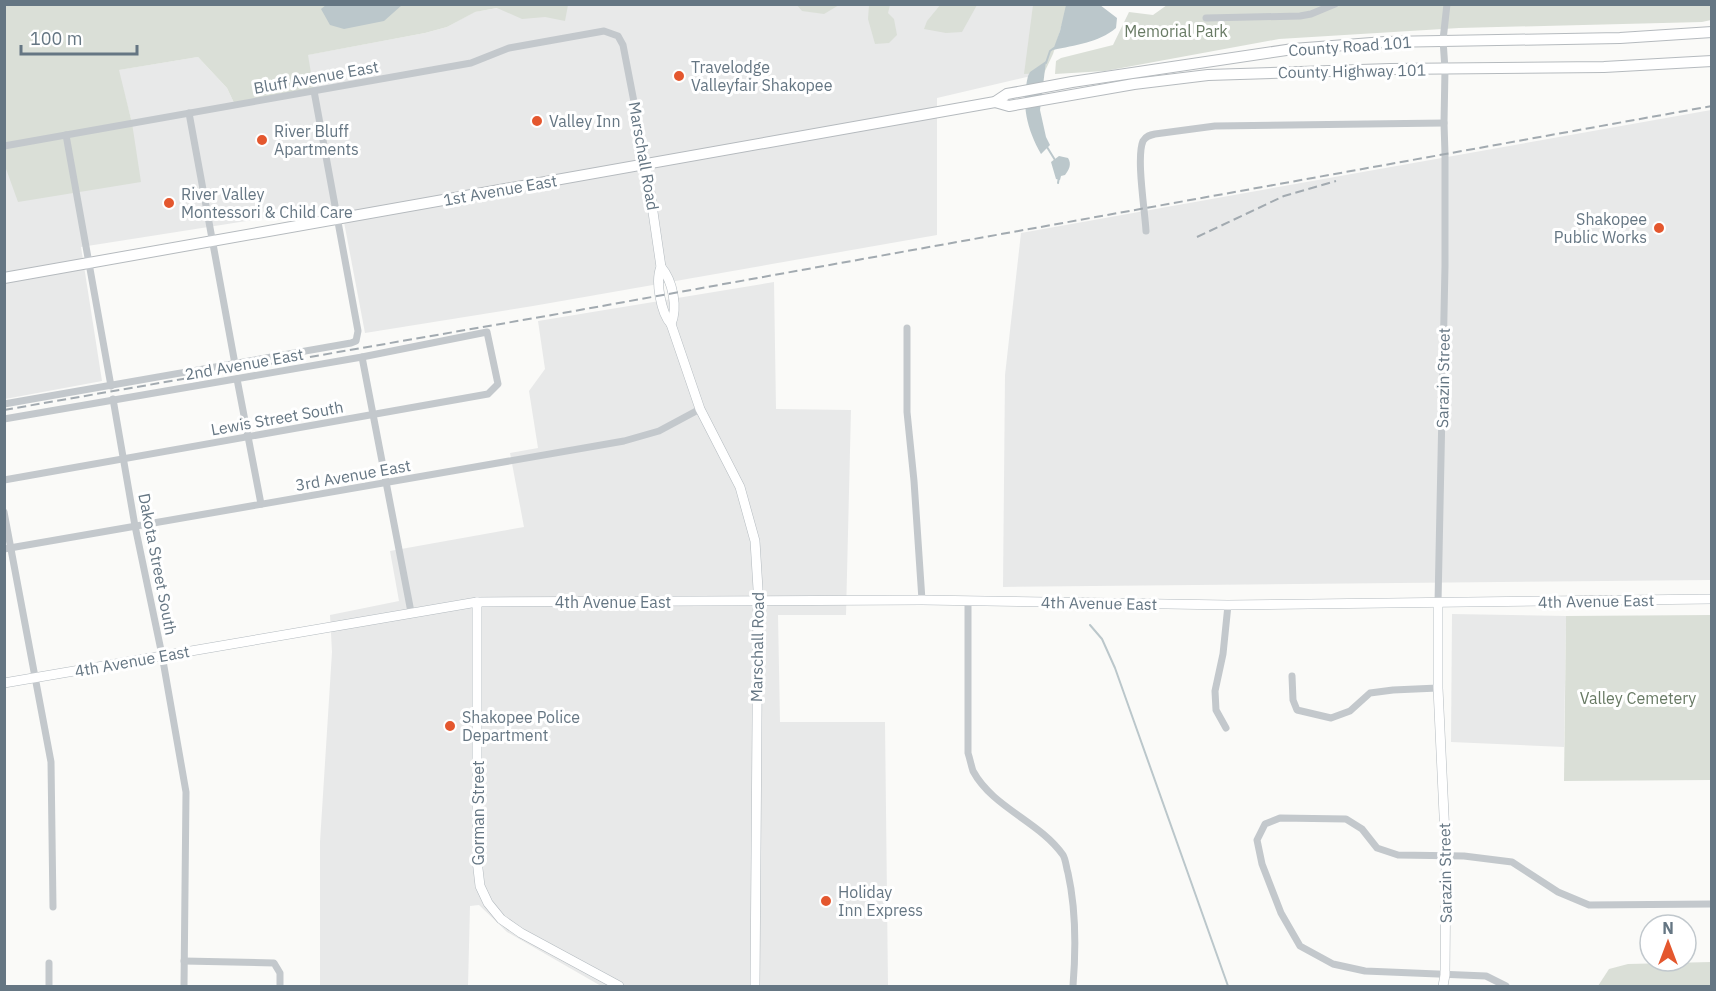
<svg xmlns="http://www.w3.org/2000/svg" width="1716" height="991" viewBox="0 0 1716 991" font-family="'IBM Plex Sans',sans-serif">
	<style>
		.built { fill: #e8e9e9 }
		.green { fill: #dadfd7 }
		.water { fill: #bbc7cb }
		.lines { fill: none; stroke-linecap: round; stroke-linejoin: round }
		.stream { stroke: #bbc7cb; stroke-width: 2 }
		.secondary-casing { stroke: #b3babf; stroke-width: 10 }
		.primary-casing { stroke: #b5babe; stroke-width: 12 }
		.street { stroke: #c3c8cc; stroke-width: 7 }
		.secondary { stroke: #fff; stroke-width: 9 }
		.primary { stroke: #fff; stroke-width: 10 }
		.rail { stroke: #a2aab0; stroke-width: 2; stroke-dasharray: 9 4.5; stroke-linecap: butt }
		.poi-dot { fill: #e4572e; stroke: #fff; stroke-width: 2 }
		.labels { text-anchor: middle; stroke-width: 6; stroke-linejoin: round; paint-order: stroke }
		.park-label { font-size: 16px; fill: #687a64; stroke: #fff }
		.street-label { font-size: 16px; fill: #657683; stroke: #fff }
		.poi-label { font-size: 16px; fill: #657683; stroke: #fff; text-anchor: start }
	</style>
	<rect width="100%" height="100%" fill="#fafaf8"/>
	<g class="built">
		<polygon points="516,5 1068,5 1044,73 937,98 937,235 533,306 365,333 341,206 81,247 102,381 5,399 5,166 132,123 118,70 198,57 227,88 235,105 307,55 425,33 447,27 474,12"/>
		<polygon points="1711,110 1711,580 1003,587 1005,375 1021,233"/>
		<polygon points="774,282 776,409 851,410 846,615 778,615 780,722 885,722 888,986 601,986 507,932 479,905 470,906 468,986 320,986 320,842 332,652 330,615 399,601 390,551 524,527 510,453 538,448 529,391 545,369 538,321"/>
		<polygon points="1452,614 1566,616 1564,747 1451,742"/>
	</g>
	<g class="green">
		<polygon points="941,4 976,4 977,5 962,32 946,33 924,29 927,21"/>
		<polygon points="5,5 568,5 565,21 545,17 522,19 497,8 475,12 447,27 425,33 308,55 314,91 235,105 227,88 198,57 119,70 132,123 141,182 18,202 5,166"/>
		<polygon points="797,5 839,5 824,14 802,11"/>
		<polygon points="869,5 890,5 888,13 894,19 897,35 889,43 875,44 868,19"/>
		<polygon points="1033,5 1068,5 1053,54 1044,73 1024,74"/>
		<polygon points="1167,5 1711,5 1711,20 1702,22 1459,28 1279,39 1105,71 1055,74 1056,61 1061,58 1113,45 1129,12 1153,15"/>
		<polygon points="1711,615 1711,780 1564,781 1566,616"/>
		<polygon points="1711,962 1711,986 1598,986 1609,969 1628,964"/>
	</g>
	<g class="water">
		<polygon points="326,5 326,4 402,5 384,21 344,29 330,25 321,9"/>
		<path d="M1066,5H1100L1117,18L1116,28C1098,43 1075,45 1053,50L1060,31Z"/>
		<path d="M1046,61L1040,110L1046,137L1050,145L1041,154C1027,129 1021,105 1028,76L1030,72Z"/>
		<path d="M1059,156L1068,158C1072,164 1069,170 1065,175L1061,176L1060,180L1056,179L1051,162Z"/>
	</g>
	<g class="lines">
		<g class="stream">
			<polyline points="1046,63 1050,51 1054,48"/>
			<polyline points="1047,147 1055,160"/>
			<polyline points="1058,183 1059,177"/>
			<polyline points="1090,625 1102,639 1115,668 1228,986"/>
		</g>
		<defs>
			<g id="secondary">
				<path d="M646,164L661,267C655,281 661,313 671,324L700,409L740,487L755,541L758,589L755,986"/>
				<path d="M661,267C673,281 678,308 671,324"/>
				<polyline points="477,602 477,860 480,886 488,903 501,919 521,933 619,986"/>
				<polyline points="1438,603 1438,688 1446,857 1445,975 1443,986"/>
				<polyline points="4,683 477,602 922,600 1228,605 1712,599"/>
			</g>
			<g id="primary">
				<polyline points="995,102 1009,106 1134,84 1208,75 1390,69 1604,67 1712,61"/>
				<polyline points="4,278 995,102 1007,94 1072,82 1293,49 1385,42 1620,38 1712,32"/>
			</g>
		</defs>
		<use href="#secondary" class="secondary-casing"/>
		<use href="#primary" class="primary-casing"/>
		<g class="street">
			<polyline points="1206,18 1300,16 1311,14 1335,4"/>
			<polyline points="189,113 235,364"/>
			<polyline points="66,135 111,386"/>
			<polyline points="4,146 471,63 509,48 604,31 618,36 623,45 646,164"/>
			<path d="M1146,231C1145,211 1136,157 1143,141C1146,136 1150,135 1155,134L1215,126L1444,123"/>
			<polyline points="907,328 907,412 914,481 922,600"/>
			<polyline points="362,357 411,612"/>
			<polyline points="237,379 261,504"/>
			<polyline points="113,399 135,526 162,655 186,792 184,986"/>
			<polyline points="4,404 351,343 356,341 358,331 314,91"/>
			<polyline points="4,419 362,357 487,332 498,384 488,394 4,480"/>
			<polyline points="4,512 51,762 53,907"/>
			<polyline points="4,549 624,441 659,431 700,409"/>
			<path d="M968,601V753C970,759 971,765 973,771C993,808 1039,821 1063,855C1066,860 1066,867 1068,873C1076,909 1076,949 1073,986"/>
			<polyline points="1438,603 1445,266 1445,154 1444,123 1445,69 1443,40 1447,4"/>
			<polyline points="1292,676 1293,700 1297,710 1331,718 1350,711 1370,693 1393,690 1438,688"/>
			<polyline points="1226,728 1216,710 1215,691 1223,654 1228,605"/>
			<polyline points="184,961 274,963 280,973 280,986"/>
			<polyline points="49,963 49,986"/>
			<polyline points="1506,986 1486,976 1365,971 1333,964 1300,946 1281,913 1262,864 1257,840 1265,824 1280,818 1346,819 1362,829 1377,848 1398,855 1464,856 1512,862 1558,892 1589,905 1712,904"/>
		</g>
		<use href="#secondary" class="secondary"/>
		<use href="#primary" class="primary"/>
		<g class="rail">
			<polyline points="1197,237 1284,196 1336,181"/>
			<polyline points="4,410 552,315 1712,106"/>
		</g>
	</g>
	<g class="poi-dot">
		<circle cx="679" cy="76" r="6"/>
		<circle cx="537" cy="121" r="6"/>
		<circle cx="262" cy="140" r="6"/>
		<circle cx="169" cy="203" r="6"/>
		<circle cx="1659" cy="228" r="6"/>
		<circle cx="450" cy="726" r="6"/>
		<circle cx="826" cy="901" r="6"/>
	</g>
	<g class="labels">
		<g class="park-label">
			<text x="1176" y="37">Memorial Park</text>
			<text x="1638" y="704">Valley Cemetery</text>
		</g>
		<g class="street-label">
			<text transform="translate(1350 46) rotate(-4)" y="6">County Road 101</text>
			<text transform="translate(1352 71) rotate(-1)" y="6">County Highway 101</text>
			<text transform="translate(316 77) rotate(-10)" y="6">Bluff Avenue East</text>
			<text transform="translate(644 156) rotate(80)" y="6">Marschall Road</text>
			<text transform="translate(500 190) rotate(-10)" y="6">1st Avenue East</text>
			<text transform="translate(244 364) rotate(-10)" y="6">2nd Avenue East</text>
			<text transform="translate(1443 378) rotate(-89)" y="6">Sarazin Street</text>
			<text transform="translate(277 418) rotate(-10)" y="6">Lewis Street South</text>
			<text transform="translate(353 475) rotate(-10)" y="6">3rd Avenue East</text>
			<text transform="translate(158 564) rotate(79)" y="6">Dakota Street South</text>
			<text transform="translate(1596 601) rotate(-1)" y="6">4th Avenue East</text>
			<text x="613" y="608">4th Avenue East</text>
			<text transform="translate(1099 603) rotate(1)" y="6">4th Avenue East</text>
			<text transform="translate(757 647) rotate(-89)" y="6">Marschall Road</text>
			<text transform="translate(132 661) rotate(-10)" y="6">4th Avenue East</text>
			<text transform="translate(478 813) rotate(-90)" y="6">Gorman Street</text>
			<text transform="translate(1445 873) rotate(-91)" y="6">Sarazin Street</text>
		</g>
		<g class="poi-label">
			<text x="691" y="73">Travelodge<tspan x="691" dy="18">Valleyfair Shakopee</tspan></text>
			<text x="549" y="127">Valley Inn</text>
			<text x="274" y="137">River Bluff<tspan x="274" dy="18">Apartments</tspan></text>
			<text x="181" y="200">River Valley<tspan x="181" dy="18">Montessori &amp; Child Care</tspan></text>
			<text x="1647" y="225" text-anchor="end">Shakopee<tspan x="1647" dy="18">Public Works</tspan></text>
			<text x="462" y="723">Shakopee Police<tspan x="462" dy="18">Department</tspan></text>
			<text x="838" y="898">Holiday<tspan x="838" dy="18">Inn Express</tspan></text>
		</g>
	</g>
	<rect width="1716" height="991" fill="none" stroke="#657683" stroke-width="12"/>
	<g transform="translate(1668 943)"><circle r="28" fill="#ffffff" stroke="#c1c8cd" stroke-width="1.5"/>
	<path d="M0-4.5L10 22L0 15L-10 22Z" fill="#e4572e"/>
	<text y="-9" font-size="16" font-weight="bold" text-anchor="middle" fill="#657683">N</text>
	</g>
	<path d="M21 45v9h116v-9" fill="none" stroke="#657683" stroke-width="3"/>
	<text x="30" y="45" font-size="18" fill="#657683" stroke="#ffffff" stroke-width="4.5" paint-order="stroke">100 m</text>
</svg>
